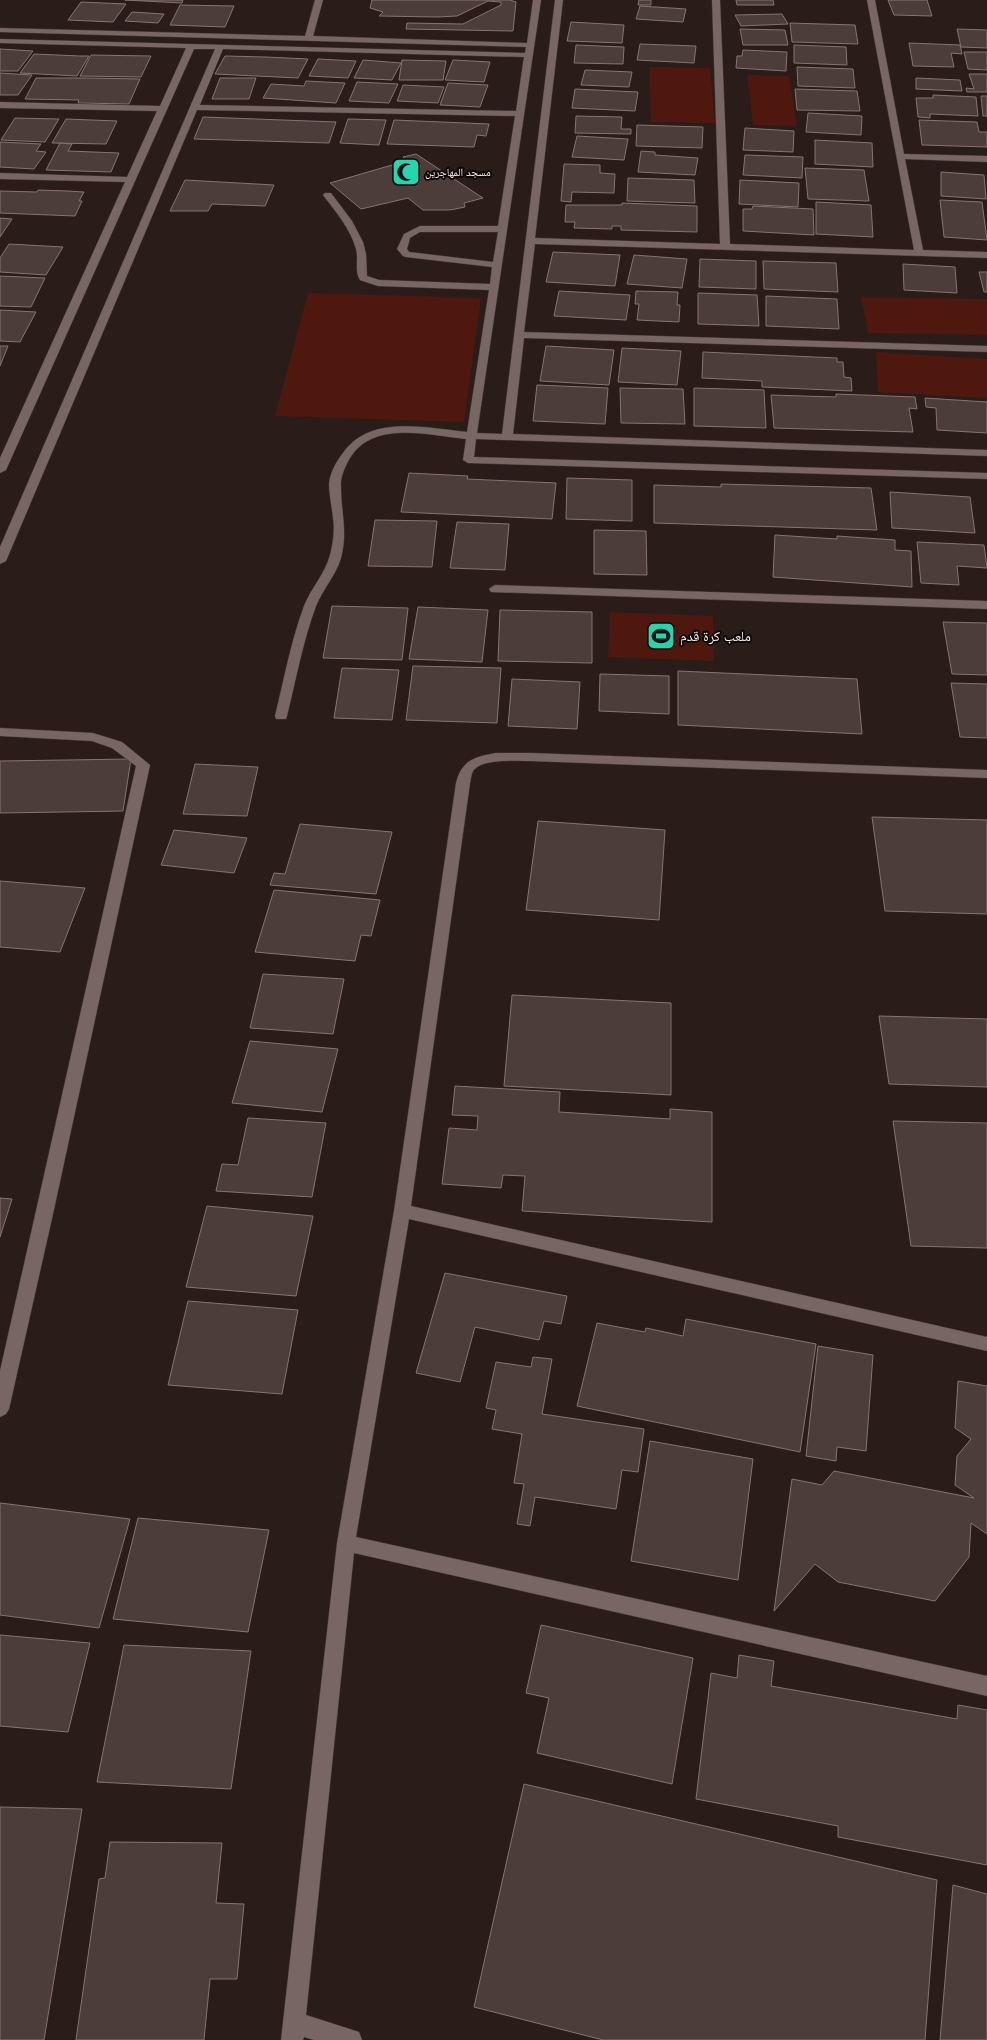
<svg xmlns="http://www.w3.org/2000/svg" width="987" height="2040" viewBox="0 0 987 2040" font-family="'Varela Round','Noto Naskh Arabic',sans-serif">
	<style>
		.green { fill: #4f180f }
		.building { fill: #4d3d3a; stroke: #857471 }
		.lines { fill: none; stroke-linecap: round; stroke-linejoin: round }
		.minor-casing { stroke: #453938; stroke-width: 1 }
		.minor { fill: #776662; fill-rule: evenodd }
		.labels { text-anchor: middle; stroke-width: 4; stroke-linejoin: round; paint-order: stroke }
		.far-poi-label { font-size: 11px; fill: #faf0ee; stroke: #0e0807; text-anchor: start }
		.poi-label { font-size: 14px; fill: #faf0ee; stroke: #0e0807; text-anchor: start }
	</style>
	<rect width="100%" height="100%" fill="#2a1c19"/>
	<g class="green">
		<polygon points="649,67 710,68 715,123 651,122"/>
		<polygon points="747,75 789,76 797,126 753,125"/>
		<polygon points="308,293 481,298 464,422 275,416"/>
		<polygon points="861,297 987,299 987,335 868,333"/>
		<polygon points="876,352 987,359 987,398 878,392"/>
		<polygon points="610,612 713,616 714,661 608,657"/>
	</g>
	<g class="building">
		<polygon points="125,0 183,0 182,3"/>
		<polygon points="372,0 510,0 516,2 513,31 406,29 407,23 463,24 501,5 501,2 488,1 457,16 438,17 379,16 383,12 370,8"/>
		<polygon points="639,0 651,0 651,5 638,5"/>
		<polygon points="736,0 773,0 774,5 737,5"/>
		<polygon points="888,0 927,0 932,16 894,15"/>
		<polygon points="81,2 126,4 113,22 68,20"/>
		<polygon points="180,5 234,6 225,27 170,25"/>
		<polygon points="640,6 686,9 683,22 636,19"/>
		<polygon points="132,12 164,14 158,23 125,21"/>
		<polygon points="782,14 788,24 741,26 735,15"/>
		<polygon points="571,22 624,25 622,43 567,41"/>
		<polygon points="790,23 855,25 858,44 792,42"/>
		<polygon points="740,29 785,30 788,45 743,45"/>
		<polygon points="957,29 987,30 987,48 961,47"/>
		<polygon points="909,43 960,45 962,54 951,53 954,67 913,66"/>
		<polygon points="640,44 696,46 694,63 637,60"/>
		<polygon points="576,45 624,47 623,64 574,63"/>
		<polygon points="794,45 846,47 847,65 794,63"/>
		<polygon points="0,49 33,51 18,71 0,71"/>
		<polygon points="743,50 787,52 786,71 736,68 737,56 742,56"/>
		<polygon points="964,52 987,52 987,70 968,69"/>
		<polygon points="34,54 80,56 89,56 77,76 20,73"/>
		<polygon points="91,55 151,56 141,77 80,76"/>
		<polygon points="225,56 266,57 308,59 298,78 215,74"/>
		<polygon points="318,59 356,61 348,78 309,76"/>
		<polygon points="363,60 401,63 392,80 354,78"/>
		<polygon points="402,60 446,61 443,80 399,80"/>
		<polygon points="453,60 490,62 484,82 445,80"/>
		<polygon points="797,67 853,69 855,88 798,86"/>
		<polygon points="585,70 632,72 629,87 581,85"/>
		<polygon points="0,73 32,75 18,95 0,95"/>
		<polygon points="969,74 987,74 987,92 967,92 966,88 974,89"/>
		<polygon points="36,78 87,78 140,79 129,104 78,103 79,100 25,99"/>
		<polygon points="220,78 256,78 249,99 212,99"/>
		<polygon points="916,78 960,80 962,91 916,89"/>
		<polygon points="306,81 345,83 336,103 263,98 271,84 304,86"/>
		<polygon points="357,82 398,84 389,103 349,101"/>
		<polygon points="448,83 488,85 480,107 440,105"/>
		<polygon points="403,85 444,87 438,103 397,101"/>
		<polygon points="575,89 638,92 635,111 572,108"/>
		<polygon points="795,89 857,91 860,111 797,110"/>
		<polygon points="933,95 976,97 978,116 930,114 930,118 918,117 916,98 933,98"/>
		<polygon points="981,96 987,96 987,116 983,116"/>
		<polygon points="808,113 862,116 861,135 806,132"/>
		<polygon points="576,116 622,117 621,129 631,129 631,134 575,133"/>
		<polygon points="203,117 336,122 329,143 194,139"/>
		<polygon points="15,118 59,119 45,142 1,140"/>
		<polygon points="66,119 117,121 106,144 52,143"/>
		<polygon points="348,119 386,120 379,145 340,143"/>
		<polygon points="394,120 489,124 486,136 477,135 474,147 387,144"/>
		<polygon points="919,120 977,122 979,132 987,132 987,147 922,145"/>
		<polygon points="637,125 703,127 702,148 636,146"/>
		<polygon points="745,128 794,131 793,152 743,150"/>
		<polygon points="577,136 628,139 624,160 572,157"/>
		<polygon points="815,140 872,143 873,167 815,164"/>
		<polygon points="0,142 41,144 36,151 46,152 34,169 0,167"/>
		<polygon points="60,143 72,144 68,151 119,153 111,172 46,170"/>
		<polygon points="641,151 655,152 655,155 698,158 695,175 638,172"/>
		<polygon points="416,154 483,198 464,203 465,207 450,210 423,210 408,198 361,209 330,183 406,161 403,157"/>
		<polygon points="745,155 803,157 802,178 743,175"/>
		<polygon points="564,164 600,165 600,173 615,174 614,193 572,192 571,202 561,201"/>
		<polygon points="805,168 864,170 869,201 808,199"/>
		<polygon points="941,172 984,175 986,199 941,196"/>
		<polygon points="628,178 694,180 695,203 627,201"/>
		<polygon points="185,180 274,185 265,206 212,204 208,211 170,211"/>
		<polygon points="740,180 799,183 798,207 739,204"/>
		<polygon points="38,190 68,191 84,192 79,201 82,201 75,216 0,213 0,191 37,192"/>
		<polygon points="940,200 982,202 987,240 944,237"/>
		<polygon points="816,202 871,205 873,237 816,234"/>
		<polygon points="622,203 697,206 697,232 621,230 621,226 612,226 612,229 574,228 575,222 565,222 566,205 622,205"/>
		<polygon points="753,206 813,209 814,235 743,231 743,209 752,209"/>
		<polygon points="0,218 12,219 0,237"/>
		<polygon points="9,244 63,247 46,275 0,272 0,258"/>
		<polygon points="553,252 620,255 615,286 546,282"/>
		<polygon points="634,255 687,259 682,288 627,284"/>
		<polygon points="700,259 756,261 756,289 699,287"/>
		<polygon points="763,261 836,263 838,292 764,289"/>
		<polygon points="903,264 955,267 957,293 904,290"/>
		<polygon points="979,272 987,272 987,292 984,292"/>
		<polygon points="0,276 45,278 31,307 0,306"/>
		<polygon points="559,291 630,295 626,320 554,316"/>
		<polygon points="636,291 678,292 677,305 680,305 679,322 637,320 639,304 635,304"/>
		<polygon points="698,293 757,295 759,326 698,324"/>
		<polygon points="766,296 837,299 839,329 766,326"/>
		<polygon points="0,310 36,312 20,342 0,341"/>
		<polygon points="0,346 8,346 0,366"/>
		<polygon points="546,346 614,350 609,385 540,381"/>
		<polygon points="622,348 681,351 677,385 618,382"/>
		<polygon points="703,352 837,358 837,362 843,362 844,377 851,378 852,391 762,387 762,381 702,378"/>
		<polygon points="537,385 608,388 605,424 533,421"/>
		<polygon points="620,388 683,389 685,424 621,423"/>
		<polygon points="694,388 764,390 766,428 694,426"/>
		<polygon points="836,394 915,397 917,409 909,408 913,432 774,428 771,395 836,397"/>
		<polygon points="925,398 987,402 987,433 937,430 936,408 926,407"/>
		<polygon points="409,473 468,476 467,479 556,483 552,519 401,512"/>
		<polygon points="567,478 632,480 632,521 566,519"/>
		<polygon points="721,484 871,488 877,530 654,523 654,485 721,487"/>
		<polygon points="890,492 970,497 975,533 892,528"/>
		<polygon points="375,520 437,521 432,567 368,566"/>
		<polygon points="457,522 509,524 505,570 450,568"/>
		<polygon points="594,530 646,531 647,575 594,574"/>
		<polygon points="775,535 837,539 837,536 895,540 895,550 911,551 912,587 773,577"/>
		<polygon points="917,542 984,545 987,568 957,566 959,585 921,583"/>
		<polygon points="332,606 408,608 402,660 323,658"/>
		<polygon points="418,607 488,610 482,662 409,659"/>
		<polygon points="500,610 592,612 592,663 498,661"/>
		<polygon points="943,622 987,623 987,675 952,674"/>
		<polygon points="413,666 501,668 497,723 406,720"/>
		<polygon points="342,668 399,670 392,720 334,718"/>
		<polygon points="678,671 857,679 862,734 678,725"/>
		<polygon points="600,674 669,676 669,714 599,711"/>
		<polygon points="512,679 580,682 577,729 508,726"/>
		<polygon points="951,683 987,684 987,738 960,737"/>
		<polygon points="131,759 123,811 0,813 0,761"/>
		<polygon points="195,764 258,767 247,816 183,814"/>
		<polygon points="872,817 987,820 987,914 885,911"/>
		<polygon points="538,821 665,830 659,920 526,910"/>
		<polygon points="300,824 392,832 376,894 270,885 274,873 285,874"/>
		<polygon points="174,830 247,838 234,873 161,865"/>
		<polygon points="0,881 85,888 60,952 0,947"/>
		<polygon points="274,890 380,900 371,936 361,935 355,961 255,952"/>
		<polygon points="263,974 344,979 333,1034 250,1028"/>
		<polygon points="512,995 671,1003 671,1095 504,1086"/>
		<polygon points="879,1016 987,1019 987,1087 889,1084"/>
		<polygon points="250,1041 338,1049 322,1112 232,1103"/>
		<polygon points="455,1086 560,1092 559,1112 670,1119 670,1109 712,1112 712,1222 522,1211 525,1176 503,1175 501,1188 442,1184 449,1128 477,1130 478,1116 452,1115"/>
		<polygon points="248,1118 326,1123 312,1197 216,1191 222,1164 238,1165"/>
		<polygon points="893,1121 987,1123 987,1248 911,1246"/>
		<polygon points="0,1198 12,1199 0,1237"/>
		<polygon points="207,1206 313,1216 296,1296 186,1287"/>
		<polygon points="445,1273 567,1296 561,1324 544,1321 539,1340 475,1327 460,1382 416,1373"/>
		<polygon points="188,1301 298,1310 282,1394 168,1385"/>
		<polygon points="686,1319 816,1344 800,1452 577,1406 597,1323 645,1332 646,1328 683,1336"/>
		<polygon points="818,1346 873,1355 866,1451 837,1447 836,1461 806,1456"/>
		<polygon points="533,1357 552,1359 542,1414 644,1429 638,1472 622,1470 616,1509 535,1497 530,1526 517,1524 524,1484 514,1483 522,1434 492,1429 496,1410 486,1408 496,1362 531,1367"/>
		<polygon points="958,1381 987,1386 987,1534 971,1523 969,1557 935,1601 838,1582 815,1564 774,1611 792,1479 822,1485 834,1471 974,1498 955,1485 957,1456 971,1439 955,1428"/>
		<polygon points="650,1441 753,1459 738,1580 631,1561"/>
		<polygon points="0,1503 130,1519 99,1628 0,1615"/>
		<polygon points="138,1518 269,1530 248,1632 113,1619"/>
		<polygon points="541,1625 693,1658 672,1784 537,1753 549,1698 526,1693"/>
		<polygon points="0,1635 90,1643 68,1732 0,1726"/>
		<polygon points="124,1645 251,1651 231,1789 97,1782"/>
		<polygon points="739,1655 774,1661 771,1686 957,1719 958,1705 987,1710 987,1865 838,1837 838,1826 696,1799 711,1673 737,1678"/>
		<polygon points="524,1784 937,1880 925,2040 603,2040 474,2007"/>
		<polygon points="0,1807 82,1809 44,2040 0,2040"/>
		<polygon points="110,1842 222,1843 216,1903 244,1904 237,1979 210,1979 204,2040 76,2040 99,1879 105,1878"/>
		<polygon points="953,1885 987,1894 987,2040 940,2040"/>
	</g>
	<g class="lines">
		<defs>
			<g id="minor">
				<path d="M315,0H323L313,36L527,43L533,0H541L477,433L502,434L555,0H563L535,238L720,244L712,0H720L730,244L914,250L867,0H875L904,154L987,156V162L905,159L923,250L987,252V258L535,244L524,332L987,346V352L524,338L513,434L987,450V456L476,439L474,457L987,473V479L468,463L463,460L466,439C428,435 373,420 350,458C345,467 340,477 341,487C341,513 348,532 341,558C336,575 323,589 316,606C303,641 296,679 287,716L286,719H276L275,716C284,679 291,641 304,606C311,588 325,574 330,555C333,543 335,530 333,518C332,507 329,495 329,484C330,473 336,462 343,453C370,414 426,428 467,432L489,290L378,286L360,280C354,270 359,260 356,249C350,228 336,212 323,195L325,193H331L352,221L363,242L366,254L367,276L379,280L490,284L492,267L406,257L403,256L397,249L404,234L420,226H498L515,116L197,110L6,561L0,564V547L215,49H194L6,470L0,473V458L125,182L0,179V173L127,177L157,111L0,108V102L160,106L186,48L0,43V39L525,53L526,47L0,32V28L305,36ZM223,49L524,57L516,111L200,105ZM420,232H498L493,262L409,252L407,249L410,238Z"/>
				<polygon points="495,585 987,601 987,609 491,592 489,589"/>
				<polygon points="0,728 93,733 122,742 150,765 53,1214 9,1409 6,1414 0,1417 0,1371 136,766 112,748 92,741 0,736"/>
				<path d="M496,753H531L987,770V778L531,761C517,761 482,758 473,771C471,775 471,779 470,783L411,1206L987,1337V1351L409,1219L356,1537L987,1676V1696L354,1553L306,2015L359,2032L362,2040H314L304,2037L303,2040H281L337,1543L394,1211L456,783C462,760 474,757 496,753Z"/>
			</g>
		</defs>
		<use href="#minor" class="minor-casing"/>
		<use href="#minor" class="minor"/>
	</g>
	<defs>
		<symbol id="mosque-square" viewBox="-11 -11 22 22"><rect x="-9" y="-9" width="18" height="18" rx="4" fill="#26d5ae" stroke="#0e0807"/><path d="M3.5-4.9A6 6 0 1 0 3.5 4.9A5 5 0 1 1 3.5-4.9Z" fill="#111"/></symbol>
		<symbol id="stadium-square" viewBox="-11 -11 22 22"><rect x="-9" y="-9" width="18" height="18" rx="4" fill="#26d5ae" stroke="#0e0807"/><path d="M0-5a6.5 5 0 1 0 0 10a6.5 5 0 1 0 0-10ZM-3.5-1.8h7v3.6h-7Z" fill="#111"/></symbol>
	</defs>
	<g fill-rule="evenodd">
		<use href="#mosque-square" x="390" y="156" width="32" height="32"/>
		<use href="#stadium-square" x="645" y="620" width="32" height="32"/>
	</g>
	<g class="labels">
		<g class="far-poi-label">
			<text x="425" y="176">مسجد المهاجرين</text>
		</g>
		<g class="poi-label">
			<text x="680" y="641">ملعب كرة قدم</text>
		</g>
	</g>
</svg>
